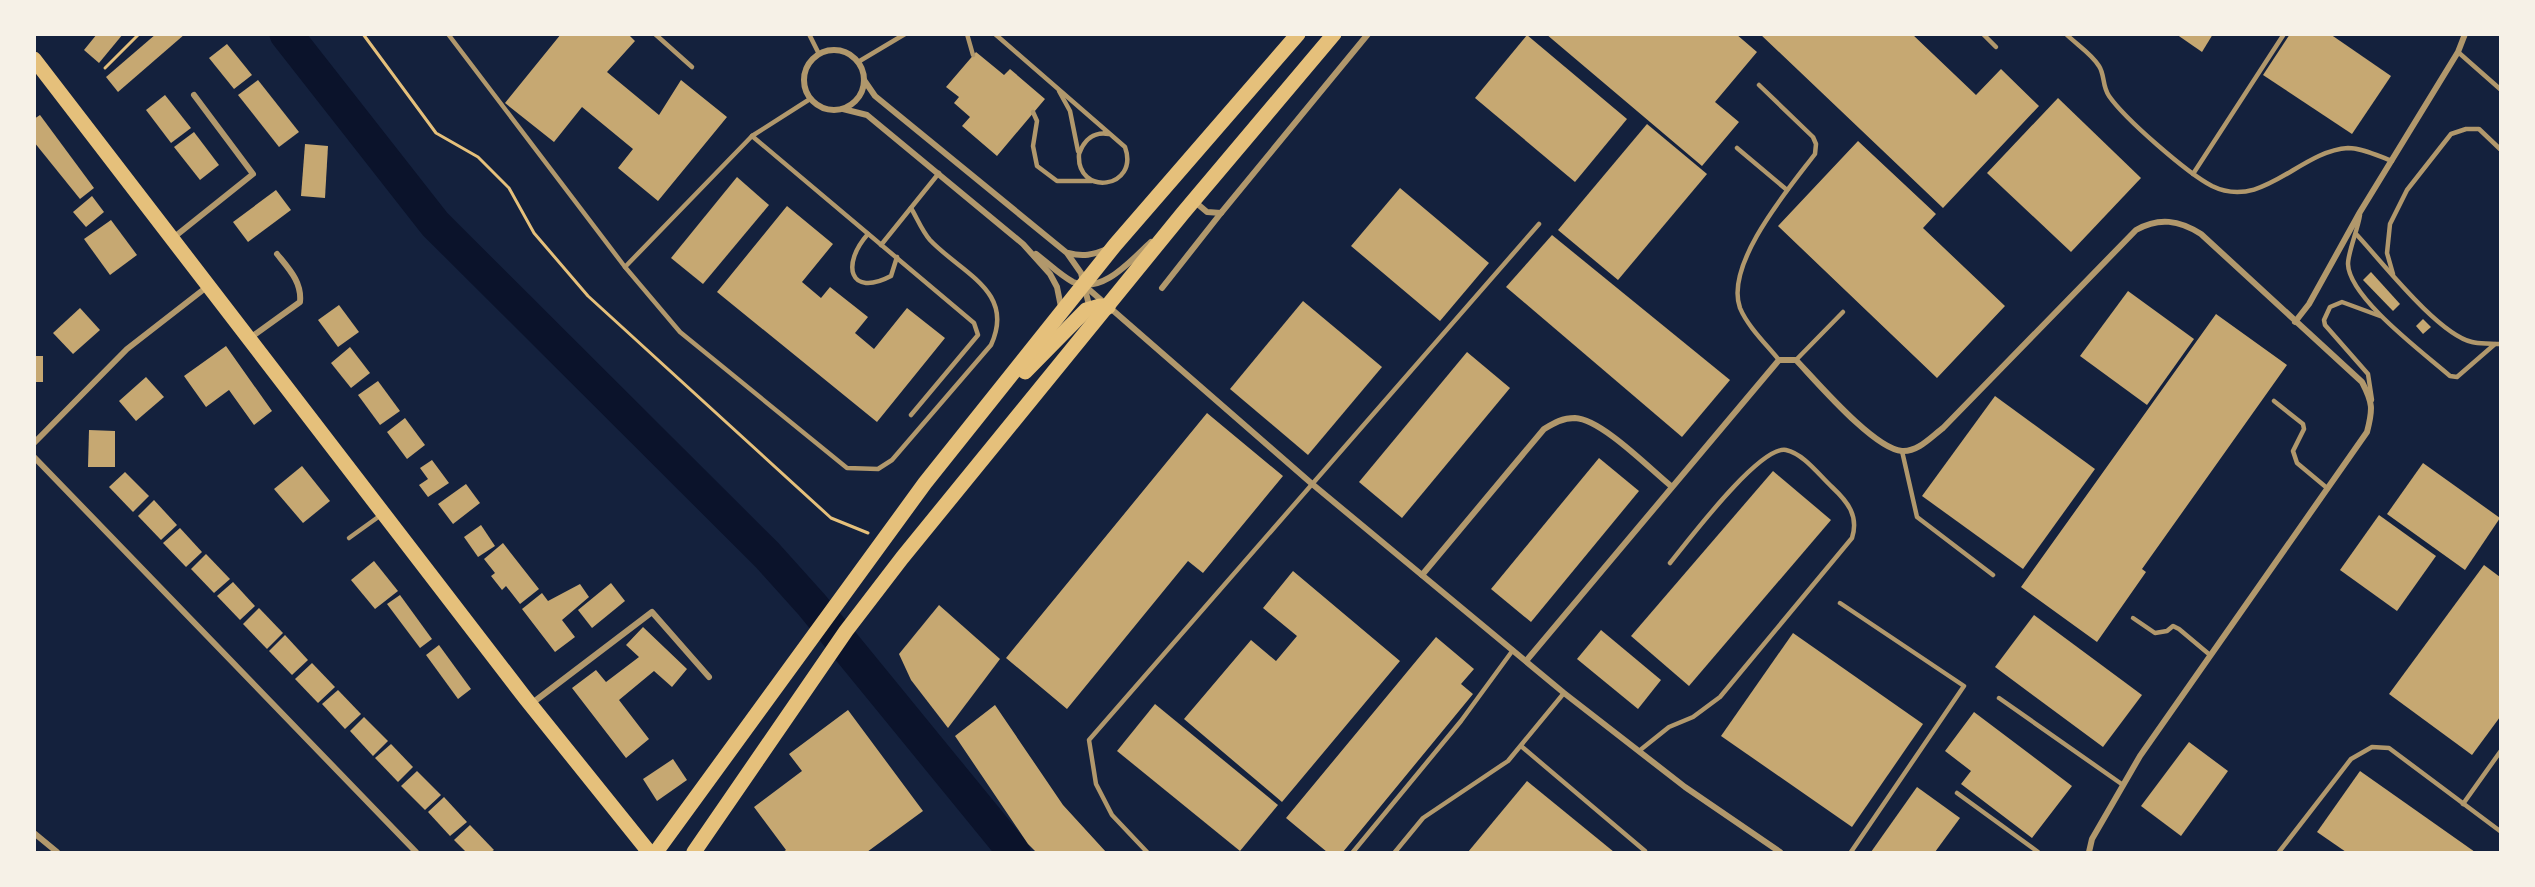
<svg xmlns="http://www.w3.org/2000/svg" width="2535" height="887" viewBox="0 0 2535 887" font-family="Cabin,sans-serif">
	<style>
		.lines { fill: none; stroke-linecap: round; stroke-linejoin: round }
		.river { stroke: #0b132b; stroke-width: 33 }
		.building { fill: #c6a872 }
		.path { stroke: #e5c07b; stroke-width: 3 }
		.service { stroke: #b1986c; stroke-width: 4.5 }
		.minor { stroke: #b1986c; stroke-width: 6 }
		.primary { stroke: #e5c07b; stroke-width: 15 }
	</style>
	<rect width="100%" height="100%" fill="#14213d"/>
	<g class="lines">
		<polyline class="river" points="286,34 435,224 767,555 812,605 1014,852"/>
	</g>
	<g class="building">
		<polygon points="97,34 123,34 99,63 84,50"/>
		<polygon points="156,34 185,34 118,92 106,77"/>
		<polygon points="561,34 628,34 635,41 607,72 659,115 681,80 727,117 658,201 618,168 633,149 582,107 554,142 505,103"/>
		<polygon points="1546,34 1736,34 1757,52 1715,102 1739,122 1702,166"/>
		<polygon points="1760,34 1912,34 1976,95 2001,69 2039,106 1943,208"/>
		<polygon points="2176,34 2213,34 2202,52"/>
		<polygon points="2290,34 2330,34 2391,76 2352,134 2263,75"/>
		<polygon points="1527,35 1627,119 1575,182 1475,98"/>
		<polygon points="227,44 252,75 234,89 209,58"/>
		<polygon points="976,52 1004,75 1010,69 1045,99 997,156 962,126 970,117 954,103 959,97 946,87"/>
		<polygon points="258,80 299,132 279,147 238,95"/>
		<polygon points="165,95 191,128 171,143 146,110"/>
		<polygon points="2058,98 2141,178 2071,252 1987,173"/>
		<polygon points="40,115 94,188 80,199 34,142 34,119"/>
		<polygon points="1647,124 1707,174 1618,280 1558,230"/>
		<polygon points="194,132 219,165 200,180 174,147"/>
		<polygon points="1858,141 1936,214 1923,228 2005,306 1937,378 1778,226"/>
		<polygon points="305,144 328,146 325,198 301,196"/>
		<polygon points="737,177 769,205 703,284 671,258"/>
		<polygon points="1400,188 1489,263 1440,321 1351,246"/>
		<polygon points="276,190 291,210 248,242 233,222"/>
		<polygon points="92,196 104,212 86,227 73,212"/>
		<polygon points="787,206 833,244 802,282 821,298 830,287 868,317 855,333 874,349 907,308 945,338 877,422 717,292"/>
		<polygon points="111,220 137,255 110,275 84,239"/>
		<polygon points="1552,235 1730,380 1682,437 1506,287"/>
		<polygon points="2371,272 2400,304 2393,311 2363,280"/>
		<polygon points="2128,291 2194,339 2147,405 2080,356"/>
		<polygon points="1303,301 1382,367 1308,455 1230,389"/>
		<polygon points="339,305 359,332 338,347 318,320"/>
		<polygon points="80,308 100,330 73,354 53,333"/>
		<polygon points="2216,314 2287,365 2142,569 2146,572 2097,642 2021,587"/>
		<polygon points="2423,319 2431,327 2423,334 2416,326"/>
		<polygon points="226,346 272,411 254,425 229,390 206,407 184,376"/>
		<polygon points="350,347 370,373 351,388 331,363"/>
		<polygon points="1467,352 1510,388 1402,518 1359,482"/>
		<rect x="34" y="356" width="9" height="26"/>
		<polygon points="146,377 164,397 136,421 119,401"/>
		<polygon points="378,381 400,411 380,425 358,395"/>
		<polygon points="1995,396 2095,469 2023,569 1922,496"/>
		<polygon points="1207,413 1283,476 1203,573 1188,561 1067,709 1006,658"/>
		<polygon points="405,418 425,445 407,459 387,432"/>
		<polygon points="89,430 115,431 115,467 88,467"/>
		<polygon points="1599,458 1639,491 1531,622 1491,589"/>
		<polygon points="432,460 449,483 428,497 419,485 428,479 420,468"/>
		<polygon points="2423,463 2500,518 2465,570 2387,514"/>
		<polygon points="302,466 330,501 303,523 274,489"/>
		<polygon points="1773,471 1831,520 1689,686 1631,636"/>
		<polygon points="125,472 149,496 133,512 109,487"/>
		<polygon points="466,484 480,503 453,524 438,504"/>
		<polygon points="154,500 177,525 161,540 138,516"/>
		<polygon points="2379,515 2436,556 2397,611 2340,570"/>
		<polygon points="481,525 495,546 478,557 464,537"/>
		<polygon points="180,528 202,552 186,567 163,543"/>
		<polygon points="503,543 539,589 520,604 506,586 502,590 491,576 495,573 484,559"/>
		<polygon points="206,554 230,579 214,593 191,569"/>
		<polygon points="374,561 398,591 375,609 351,580"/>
		<polygon points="2484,565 2500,577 2500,717 2472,755 2389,694"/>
		<polygon points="1293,571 1400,661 1282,802 1184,719 1251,640 1276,661 1297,636 1263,608"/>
		<polygon points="233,582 255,606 240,620 217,596"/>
		<polygon points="611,583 625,601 592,628 578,610"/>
		<polygon points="580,584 589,597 562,620 575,637 555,652 522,609 542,593 548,601"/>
		<polygon points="400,595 432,639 420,648 387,604"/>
		<polygon points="939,605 1000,659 948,728 911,680 899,654"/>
		<polygon points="259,608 283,633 267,649 243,624"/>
		<polygon points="2034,615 2142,695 2103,747 1995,667"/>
		<polygon points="643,627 687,669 672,687 654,671 619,700 649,739 626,758 572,688 596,670 606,682 639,657 626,645"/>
		<polygon points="1601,630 1661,680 1638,709 1577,659"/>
		<polygon points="1793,633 1923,724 1852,827 1721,736"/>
		<polygon points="285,635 308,660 292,675 269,651"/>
		<polygon points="1436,637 1474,669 1461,684 1473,694 1343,852 1327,852 1286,818"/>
		<polygon points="439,645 471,689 458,699 426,655"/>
		<polygon points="312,663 335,687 318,703 295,679"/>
		<polygon points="338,690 361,714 345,729 322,704"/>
		<polygon points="1155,704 1278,805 1240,851 1117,751"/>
		<polygon points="995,705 1063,805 1106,852 1036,852 1028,844 955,736"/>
		<polygon points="848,710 923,811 867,852 783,852 786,850 754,807 802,771 789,754"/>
		<polygon points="1974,712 2072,786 2032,838 1961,784 1971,771 1945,751"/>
		<polygon points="364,717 388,741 373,756 350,731"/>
		<polygon points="2189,742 2228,771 2181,836 2141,806"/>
		<polygon points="391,744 413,767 398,782 375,758"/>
		<polygon points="673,759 687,780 657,801 643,779"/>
		<polygon points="417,771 441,795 425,810 401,786"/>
		<polygon points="2360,771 2475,852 2346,852 2317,832"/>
		<polygon points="1527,781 1614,852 1468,852"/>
		<polygon points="1917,787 1960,818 1935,852 1871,852"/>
		<polygon points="444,797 467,822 450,836 428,812"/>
		<polygon points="470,825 494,850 491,852 466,852 454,840"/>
	</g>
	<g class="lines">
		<g class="path">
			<polyline points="363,34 436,133 478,157 509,188 534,233 588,296 831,518 868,533"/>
			<polyline points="105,68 139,34"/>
		</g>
		<g class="service">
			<path d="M448,34L625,267L680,332L847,468L878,469L892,460L991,345C1016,291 961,273 930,240C922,231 917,218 911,208"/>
			<polyline points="655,34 692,67"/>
			<polyline points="809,34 819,54"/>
			<polyline points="967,34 973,55"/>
			<path d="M995,34L1125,147C1140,189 1076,197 1079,154C1084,140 1094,131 1109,134"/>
			<polyline points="1983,34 1996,47"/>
			<path d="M2066,34C2076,44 2092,54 2099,66C2105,75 2102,86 2109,96C2125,119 2187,173 2212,186C2263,211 2299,151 2348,148C2363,148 2378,156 2392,161"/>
			<polyline points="2458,52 2500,89"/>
			<polyline points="858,62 905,34"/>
			<path d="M1759,85L1813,137L1816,144L1815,154C1790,187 1724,264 1740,308C1748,327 1766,344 1779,360"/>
			<polyline points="1059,91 1070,111 1078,151"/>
			<polyline points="1033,112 1037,121 1033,146 1037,166 1057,181 1092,181"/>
			<polyline points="752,136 974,323 978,335 911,415"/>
			<polyline points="1737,148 1787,190"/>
			<polyline points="2193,174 2284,34"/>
			<path d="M2360,215C2358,229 2348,252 2348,264C2349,298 2425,354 2450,376L2457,377L2495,344H2500"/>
			<path d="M868,234C841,264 849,298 891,276L897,257"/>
			<path d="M2357,235C2382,262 2438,334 2472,342C2479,344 2488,343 2495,344"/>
			<polyline points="881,245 939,173"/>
			<polyline points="625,267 752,136 810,99"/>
			<polyline points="2393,274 2387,253 2390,224 2407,190 2451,134 2466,129 2479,129 2500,149"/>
			<polyline points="1796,360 1843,312"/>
			<polyline points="2372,400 2368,374 2325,325 2324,320 2330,307 2342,302 2380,316"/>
			<polyline points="2274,401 2303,424 2304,429 2293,451 2297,463 2327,488"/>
			<polyline points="1902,451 1917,517 1993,575"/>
			<polyline points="349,538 381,515"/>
			<polyline points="1840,603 1964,686 1851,852"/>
			<polyline points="2133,618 2155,633 2167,631 2173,626 2179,629 2210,655"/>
			<polyline points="1999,698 2123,785"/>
			<polyline points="1521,746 1645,851"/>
			<path d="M1639,751L1669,727L1693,717L1720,697L1852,538C1859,516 1848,502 1832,487C1819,475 1804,454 1786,450C1760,445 1688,541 1670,563"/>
			<polyline points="1957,793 2038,852"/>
			<polyline points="2463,804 2500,752"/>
			<polyline points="1147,852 1112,815 1096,784 1089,740 1539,224"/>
			<polyline points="1353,852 1461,721 1513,650"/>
			<polyline points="1395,852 1423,818 1508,761 1564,693"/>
			<polyline points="2279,852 2351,759 2372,747 2389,748 2500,831"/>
		</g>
		<g class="minor">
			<circle cx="834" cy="80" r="30"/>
			<polyline points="864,80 875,96 1067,253 1081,273 1090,309"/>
			<polyline points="843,109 867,115 1023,244 1050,274 1057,287 1061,307"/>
			<polyline points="1194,201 1207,212 1221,213 1368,34"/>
			<polyline points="173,238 253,174 194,95"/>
			<path d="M1068,253C1083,257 1093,255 1107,249"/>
			<path d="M1036,254C1048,263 1060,275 1073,282C1103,295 1131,260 1151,242"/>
			<polyline points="1085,286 1311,483 1564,693 1685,787 1780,852"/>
			<polyline points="1162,288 1221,213"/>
			<polyline points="2295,322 2309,304 2360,212 2458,52 2465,34"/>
			<path d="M250,338L300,302C302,282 289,269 277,254"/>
			<polyline points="34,443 127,349 208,286"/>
			<polyline points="34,457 416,852"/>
			<path d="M1422,575L1544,429C1554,423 1562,418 1575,418C1601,419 1649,468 1671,486"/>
			<path d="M1526,661L1779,360H1796C1817,382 1874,449 1902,451C1918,452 1931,437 1943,428L2136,230C2159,217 2179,220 2201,234L2362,382C2373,403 2373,409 2367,432L2140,756L2092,839L2089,852"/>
			<polyline points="531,704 652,612 709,677"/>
			<polyline points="34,833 57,852"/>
		</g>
		<g class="primary">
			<polyline points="34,59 526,699 649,852"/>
			<polyline points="1025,372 1086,310 1100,306 1108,307"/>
			<polyline points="656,852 925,483 1115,245 1298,34"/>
			<polyline points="694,852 846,631 902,558 1183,213 1334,34"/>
		</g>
	</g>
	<rect width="2535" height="887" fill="none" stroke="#f6f1e7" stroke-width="72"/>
</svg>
